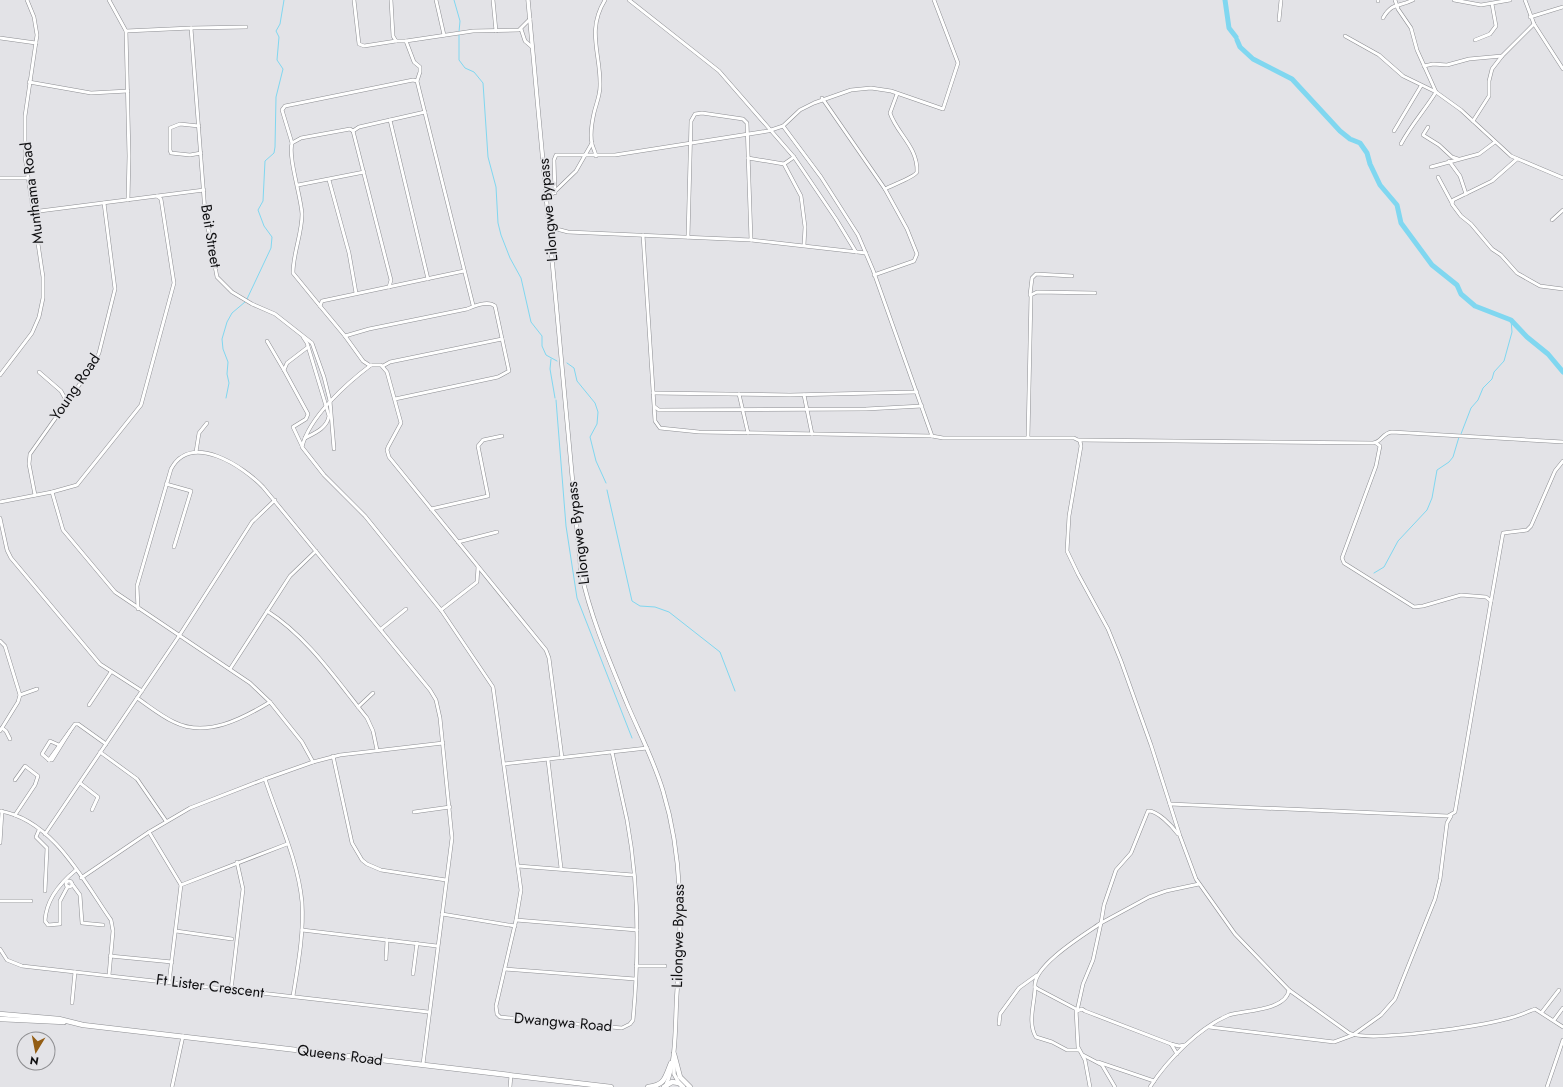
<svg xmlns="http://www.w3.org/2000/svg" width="1563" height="1087" viewBox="0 0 1563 1087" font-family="Jost,sans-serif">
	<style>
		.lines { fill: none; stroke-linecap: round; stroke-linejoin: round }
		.stream { stroke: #80d7f0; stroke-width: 1 }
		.river { stroke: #80d7f0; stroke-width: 5 }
		.minor-casing { stroke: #8d8e92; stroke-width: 4 }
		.major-casing { stroke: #8d8e92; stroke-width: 4.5 }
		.highway-casing { stroke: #8d8e92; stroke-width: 5.5 }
		.minor { stroke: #fff; stroke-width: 3 }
		.major { stroke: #fff; stroke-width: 3.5 }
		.highway { stroke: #fff; stroke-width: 4.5 }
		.labels { text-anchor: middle; stroke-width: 3.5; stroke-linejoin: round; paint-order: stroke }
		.street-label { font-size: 15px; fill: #0e0e10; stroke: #e3e3e7 }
	</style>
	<rect width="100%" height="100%" fill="#e3e3e7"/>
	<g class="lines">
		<g class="stream">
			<polyline points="454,0 460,21 459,32"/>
			<polyline points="459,35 459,60 465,68 474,72 483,83 488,157 496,187 498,223 501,235 510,258 521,278 531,322 542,336 542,346 546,355 557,361"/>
			<polyline points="247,299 271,248 272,237 264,226 258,210 263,201 265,161 274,153 275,147 276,97 283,69 277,60 279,37 276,31 280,24 284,0"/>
			<polyline points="551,359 550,369 555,398"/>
			<polyline points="567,363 574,368 577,381 595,403 598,412 597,424 590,437 596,461 606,483"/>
			<polyline points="226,398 229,383 227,374 228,362 223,349 222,339 227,322 232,313 245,302"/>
			<polyline points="556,400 566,526 577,598 632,738"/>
			<polyline points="1461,434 1471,408 1478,400 1483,388 1492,379 1494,372 1504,361 1512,332 1511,320"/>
			<polyline points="607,490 632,601 640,606 655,607 669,612 720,652 735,691"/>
			<polyline points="1374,573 1384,567 1398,541 1427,510 1432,498 1437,470 1449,462 1453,457 1459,437"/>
		</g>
		<g class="river">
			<polyline points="1225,0 1229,28 1236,37"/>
			<polyline points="1237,40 1240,47 1253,59 1292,79 1340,131 1350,139 1360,143 1367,153 1370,164 1380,185 1397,205 1401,223 1432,265 1457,285 1461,294 1475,306 1511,320 1527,337 1548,354 1563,372"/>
		</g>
		<defs>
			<g id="minor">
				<polyline points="109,0 126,31 129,156 128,200"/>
				<polyline points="354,0 359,44 364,46 396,41 406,41 414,62 420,67 420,72 417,81 473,305"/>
				<polyline points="391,0 393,36 396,41"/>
				<polyline points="436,0 444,35"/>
				<polyline points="493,0 496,31"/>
				<polyline points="629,0 719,71 794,157 836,219 856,252"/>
				<polyline points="1378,0 1378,1"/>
				<polyline points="1395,0 1398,9 1411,28 1417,50 1436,92 1461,110 1511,156 1563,178"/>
				<polyline points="1454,0 1481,5 1510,0"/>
				<polyline points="1525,0 1534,24 1563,69"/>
				<polyline points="1530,17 1563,7"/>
				<path d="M1383,18C1392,2 1399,7 1413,0"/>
				<polyline points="1279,20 1281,0"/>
				<polyline points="191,28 246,27"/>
				<polyline points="521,29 525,41 532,47"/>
				<polyline points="126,31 191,28 205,212 217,277 232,292 252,304 275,314 312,343 324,377 330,401 334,449"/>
				<path d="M1345,36L1379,55L1403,76L1436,92C1425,110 1411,125 1401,144"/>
				<polyline points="0,38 36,43"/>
				<polyline points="1475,40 1490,34 1496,26 1492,4"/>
				<polyline points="406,41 473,31 519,30 530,19"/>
				<polyline points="1424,66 1433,64 1447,65 1469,59 1502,56 1534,24"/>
				<polyline points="29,82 91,93 128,91"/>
				<polyline points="822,98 885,189 907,229 917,254 914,261 874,275"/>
				<polyline points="390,120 428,279"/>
				<polyline points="1473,121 1489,96 1489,81 1492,69 1502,56"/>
				<polyline points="199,126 180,124 170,128 170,150 171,153 190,155 201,153"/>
				<polyline points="783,126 821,177 858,235 873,270 932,436"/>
				<polyline points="1428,127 1423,135 1439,145 1452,157 1458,159"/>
				<polyline points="353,131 391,280 389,287"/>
				<polyline points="1394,131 1421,86"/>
				<polyline points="292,143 282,110 285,106 413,80 417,81"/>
				<path d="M596,156C595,151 593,148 592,144C590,135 592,122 594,113C596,104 600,96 600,86C601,54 586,31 605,0"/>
				<polyline points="748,158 784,164 801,196 805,227 804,245"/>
				<polyline points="1517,159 1492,181 1453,200 1452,204 1461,216 1471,224 1492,249 1501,255 1517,273 1540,286 1563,289"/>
				<polyline points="1449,161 1460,176 1466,194"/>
				<polyline points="784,164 794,157"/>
				<polyline points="1431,167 1479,154 1495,142"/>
				<polyline points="1438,177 1452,203"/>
				<polyline points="0,178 28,178"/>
				<polyline points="329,180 349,253 356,293"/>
				<polyline points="298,185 364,172"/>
				<path d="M885,189C892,185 915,177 917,172C918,147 897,134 890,113L897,94"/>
				<polyline points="555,193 554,160 556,155 615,155 768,131 783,126 800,110 814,103 851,90 871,88 891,91 943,109 958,63 934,0"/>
				<polyline points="546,200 576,171 592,143"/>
				<polyline points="32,212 204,190"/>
				<polyline points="1552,220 1563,210"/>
				<polyline points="549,227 568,232 751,240 866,253"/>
				<path d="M643,235L655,421L660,428L699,432L932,436L943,438H1074L1080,441L1081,446L1069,516L1067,551L1078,574L1108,629L1121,661L1151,745L1180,836L1196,879L1235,934L1289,990C1286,1011 1244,1010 1229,1015C1200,1027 1167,1060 1150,1087"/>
				<polyline points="688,237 691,121 695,114 702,113 743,119 747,123 751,240"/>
				<polyline points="464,271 322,301 320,306 345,336 363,361 369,365 381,365 387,372 401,423 388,447 387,450 389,457 546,650 549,658 562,758"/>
				<polyline points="1030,295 1032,278 1036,274 1072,276"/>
				<path d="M320,306L293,273C293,253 302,234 302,214C301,196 288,158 292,143L301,138L350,129L353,131L359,127L425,112"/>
				<path d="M345,336L369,329L467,309C474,306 488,300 495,306L509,371L498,377L395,399"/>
				<path d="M303,337L307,343L329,416C327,428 315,433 305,438"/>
				<polyline points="267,341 284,370"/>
				<path d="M371,365C347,383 309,417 302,447L324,475L365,516L441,610L493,687L521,890L516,920L496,1006L497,1014L500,1017L622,1028L630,1024L633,1020C639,955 639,885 627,820C622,797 617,775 612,752"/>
				<polyline points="383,366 390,362 502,339"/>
				<polyline points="39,372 61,391 67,402"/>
				<polyline points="0,375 32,333 39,317 43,298 43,277 25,157 25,116 37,35 34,17 27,0"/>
				<polyline points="653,393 790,395 917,392"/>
				<polyline points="739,394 748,433"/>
				<polyline points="804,395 812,434"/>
				<polyline points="655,407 659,410 866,409 922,406"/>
				<polyline points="1028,437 1031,295 1037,292 1095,293"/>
				<path d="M1079,440L1373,443C1382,442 1382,433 1392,432L1563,442"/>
				<polyline points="302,446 293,427 306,419 308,414 284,370 287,363 308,347"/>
				<polyline points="196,452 199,433 207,423"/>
				<polyline points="166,484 191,491 174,547"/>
				<polyline points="52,492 63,530 115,592 250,683 270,702 302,742 313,762"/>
				<polyline points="35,495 29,464 30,454 94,364 99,353 115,289 104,203"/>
				<polyline points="0,502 52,492 77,485 141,405 174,283 161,199 157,196"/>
				<polyline points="431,509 488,496 478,446 483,440 502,436"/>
				<polyline points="0,518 7,550 11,558 100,664 142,691"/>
				<polyline points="458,542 497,532"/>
				<polyline points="1491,601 1503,533 1527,530 1531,526 1555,471 1563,461"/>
				<path d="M138,609L137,586L171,469C191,431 244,467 263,487L430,690L436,700L440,718L452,838L423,1064"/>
				<polyline points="441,610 477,582 478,567"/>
				<path d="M267,611C308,637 337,681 367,718L373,731L377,750"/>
				<polyline points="381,629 406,609"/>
				<polyline points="0,641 5,646 20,695 18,702 0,731"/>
				<polyline points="230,669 290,576 316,551"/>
				<polyline points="20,695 37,689"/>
				<path d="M137,698C149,706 161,716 174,722C206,738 242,719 270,702"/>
				<polyline points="89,705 111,672"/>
				<polyline points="358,707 373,693"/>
				<polyline points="2,728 6,731 10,739"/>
				<polyline points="100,752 137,779 166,821"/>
				<polyline points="333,756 352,843 362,860 367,864 381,870 446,880"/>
				<polyline points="49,760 75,724 78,724 106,744"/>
				<polyline points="49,760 52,760 70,731"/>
				<polyline points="49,760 42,754 50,741 59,745"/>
				<polyline points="548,760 561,868"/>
				<polyline points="504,764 647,748"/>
				<path d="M265,779C278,819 298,860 302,902C304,934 298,965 293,996"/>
				<polyline points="15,780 25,766 38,776 35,785 15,815"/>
				<polyline points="80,783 98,797 92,810"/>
				<polyline points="1170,804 1448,816 1455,812 1491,601 1486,597 1461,595 1423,606 1414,607 1344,563 1342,558 1376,466 1380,446 1376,443"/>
				<path d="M0,811C53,820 83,880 111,920L113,931L109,975"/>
				<polyline points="414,812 450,807"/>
				<polyline points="39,830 36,837 47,848 45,891"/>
				<polyline points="149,832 181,885 169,982"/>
				<polyline points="45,834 179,636 252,522 275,500"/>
				<polyline points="0,843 2,811"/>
				<polyline points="518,866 633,875"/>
				<polyline points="81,878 149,832 190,808 265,779 313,762 340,755 443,743"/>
				<circle cx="69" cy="884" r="3"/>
				<polyline points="72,884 80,895 82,923 103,925"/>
				<polyline points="181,885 287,844"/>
				<path d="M68,886L60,901V924L48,925L45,921C46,900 60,883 76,870"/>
				<polyline points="0,901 31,901"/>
				<polyline points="442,914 515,926"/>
				<polyline points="516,920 637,930"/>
				<polyline points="302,930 437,946"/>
				<polyline points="176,931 232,939"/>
				<polyline points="0,949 7,960 22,966 428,1012"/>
				<polyline points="110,956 172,962"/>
				<polyline points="386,959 387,940"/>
				<polyline points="636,966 665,966"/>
				<polyline points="505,969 635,979"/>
				<polyline points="413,974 417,943"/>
				<path d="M1035,987C1035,1003 1027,1022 1036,1037L1052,1042L1067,1050H1079"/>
				<polyline points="231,990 243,889 237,862"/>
				<path d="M1289,990L1349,1033C1370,1043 1480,1026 1506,1019C1516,1017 1525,1013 1535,1009L1563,1027"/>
				<polyline points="72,1003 75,972"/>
				<polyline points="1542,1012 1559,990"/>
				<polyline points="1554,1020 1563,1008"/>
				<polyline points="999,1024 1000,1014 1019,988 1037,975"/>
				<polyline points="1209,1027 1334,1042 1353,1035 1381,1015 1395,999 1435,899 1440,879 1447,823 1451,816"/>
				<polyline points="1171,1044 1177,1054"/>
				<polyline points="1185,1045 1179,1046 1171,1044 1085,1011 1082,1009 1077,1011 1083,984 1093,960 1101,923 1149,897 1166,891 1199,884"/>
				<polyline points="1083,1055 1102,1065 1115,1087"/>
				<polyline points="1098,1062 1154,1081"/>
				<polyline points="172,1087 183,1036"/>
				<polyline points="510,1087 511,1075"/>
				<path d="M1090,1087L1085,1060L1078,1047L1076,1009L1038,989L1035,987C1032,966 1085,934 1101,923L1104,905L1116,870L1131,853L1148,811C1157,810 1172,826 1178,834"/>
				<polyline points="1547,1087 1563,1040"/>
			</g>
			<g id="major">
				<path d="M528,0L581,572C591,619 610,662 628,706C640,734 654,761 663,791C683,857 682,924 677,992C675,1019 677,1061 666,1085"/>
				<polyline points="674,1058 674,1074 679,1083"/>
			</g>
			<g id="highway">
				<polyline points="0,1014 59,1019 83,1025 611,1087"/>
				<polyline points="0,1019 64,1022"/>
				<polyline points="674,1054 680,1077 690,1087"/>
				<path d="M648,1087C665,1085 665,1078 671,1063"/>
				<polyline points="664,1087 672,1082 679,1083 683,1087"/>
			</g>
		</defs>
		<use href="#minor" class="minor-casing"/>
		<use href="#major" class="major-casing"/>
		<use href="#highway" class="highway-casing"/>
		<use href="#minor" class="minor"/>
		<use href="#major" class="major"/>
		<use href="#highway" class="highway"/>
	</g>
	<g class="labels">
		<g class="street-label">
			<text transform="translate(32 193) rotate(-97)" y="5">Munthama Road</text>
			<text transform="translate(548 210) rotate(-95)" y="5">Lilongwe Bypass</text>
			<text transform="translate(211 236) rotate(81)" y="5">Beit Street</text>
			<text transform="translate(75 387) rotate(-56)" y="5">Young Road</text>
			<text transform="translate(578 533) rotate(-97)" y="5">Lilongwe Bypass</text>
			<text transform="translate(678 936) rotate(-89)" y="5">Lilongwe Bypass</text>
			<text transform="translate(210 986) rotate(7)" y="5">Ft Lister Crescent</text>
			<text transform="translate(563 1022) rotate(5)" y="5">Dwangwa Road</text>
			<text transform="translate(340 1055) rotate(7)" y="5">Queens Road</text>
		</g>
	</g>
	<g transform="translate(36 1051) rotate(190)"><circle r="19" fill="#e3e3e7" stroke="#8e8e91"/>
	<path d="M0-3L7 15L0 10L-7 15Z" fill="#935d14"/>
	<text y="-6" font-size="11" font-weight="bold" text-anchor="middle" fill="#0e0e10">N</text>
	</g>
</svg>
